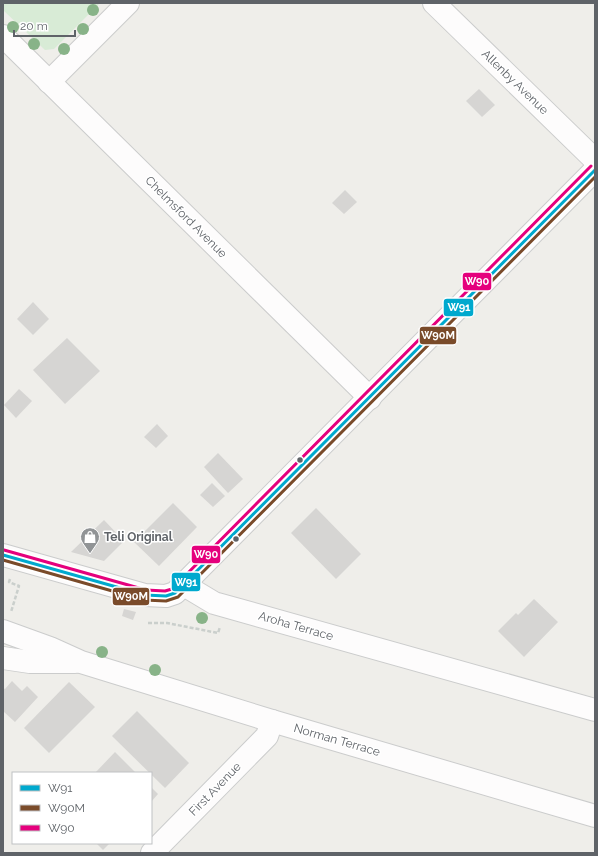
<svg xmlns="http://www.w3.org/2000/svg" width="598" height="856" viewBox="0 0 598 856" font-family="Raleway,sans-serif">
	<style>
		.green { fill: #d8ebd6 }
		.building { fill: #d6d5d3 }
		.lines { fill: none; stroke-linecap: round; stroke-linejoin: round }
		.minor-casing { stroke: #cbcccc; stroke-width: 24 }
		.tertiary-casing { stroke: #cbcccc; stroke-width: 24 }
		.path { stroke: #cacfcc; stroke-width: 2.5; stroke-dasharray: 4 2; stroke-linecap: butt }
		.minor { stroke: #fdfcfc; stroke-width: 22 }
		.tertiary { stroke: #fdfcfc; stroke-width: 22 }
		.bus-1-casing { stroke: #fff; stroke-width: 6 }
		.bus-2-casing { stroke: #fff; stroke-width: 6 }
		.bus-3-casing { stroke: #fff; stroke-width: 6 }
		.bus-1 { stroke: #00a9ce; stroke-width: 3 }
		.bus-2 { stroke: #7a4b2a; stroke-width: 3 }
		.bus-3 { stroke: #e5007d; stroke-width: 3 }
		.tree { fill: #88b388 }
		.bus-dot { fill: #5f6368; stroke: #fff; stroke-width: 1.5 }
		.labels { text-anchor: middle; stroke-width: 3; stroke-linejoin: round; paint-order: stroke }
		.street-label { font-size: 12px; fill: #5f6368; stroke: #fff }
		.poi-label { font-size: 12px; font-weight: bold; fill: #5f6368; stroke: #fff; text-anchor: start }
		.line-badge { stroke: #fff; stroke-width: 1.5 }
		.badge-label { font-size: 11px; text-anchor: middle; font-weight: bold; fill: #fff }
	</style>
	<rect width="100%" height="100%" fill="#efeeea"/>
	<polygon class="green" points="3,3 100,3 54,49 45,50 3,10"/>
	<g class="building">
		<polygon points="479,89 495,105 482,117 466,101"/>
		<polygon points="345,190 357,202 344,214 332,203"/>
		<polygon points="33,302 49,319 33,335 17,319"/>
		<polygon points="67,338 100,371 65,404 33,370"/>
		<polygon points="19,389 32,401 16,418 4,405"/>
		<polygon points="157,424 168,436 156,448 144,437"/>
		<polygon points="218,453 243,479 228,493 204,467"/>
		<polygon points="212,483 225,496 213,507 200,495"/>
		<polygon points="173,503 197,527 159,566 134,542"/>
		<polygon points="316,508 361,554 336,579 291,533"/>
		<polygon points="104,520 124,541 104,561 71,552"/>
		<polygon points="534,599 558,622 524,657 498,631 516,613 518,615"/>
		<polygon points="124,609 136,612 133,620 122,616"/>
		<polygon points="12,681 22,691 27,686 38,697 15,722 3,711 3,688 5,689"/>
		<polygon points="69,682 95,707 49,753 24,728"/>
		<polygon points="137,711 189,763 165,788 112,736"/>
		<polygon points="115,752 136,773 95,773"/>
		<polygon points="151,787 158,794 151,802"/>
		<polygon points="96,843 110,843 103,850"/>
	</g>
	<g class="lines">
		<defs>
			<g id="minor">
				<polyline points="434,3 595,160"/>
				<polyline points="3,36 370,398"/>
				<polyline points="49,82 128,3"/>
				<polyline points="184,585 214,603 595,710"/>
				<polyline points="3,631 50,648 81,662 272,721 595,816"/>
				<polyline points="3,658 30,662 75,662"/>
				<polyline points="152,853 267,736 272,721"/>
			</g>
			<polyline id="tertiary" points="3,555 145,595 166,596 175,593 595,170"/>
		</defs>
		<use href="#minor" class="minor-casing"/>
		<use href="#tertiary" class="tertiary-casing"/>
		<g class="path">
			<polyline points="10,579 9,582 19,586 11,612"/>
			<polyline points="148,623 167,623 218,633 220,627"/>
		</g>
		<use href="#minor" class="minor"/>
		<use href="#tertiary" class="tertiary"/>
		<defs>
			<polyline id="bus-1" points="3,555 145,595 166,596 175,593 595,170"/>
			<polyline id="bus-2" points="3,560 144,600 166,601 178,597 595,177"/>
			<polyline id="bus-3" points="4,550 146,590 165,591 172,589 591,166"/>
		</defs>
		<use href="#bus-1" class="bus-1-casing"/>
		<use href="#bus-2" class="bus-2-casing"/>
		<use href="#bus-3" class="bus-3-casing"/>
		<use href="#bus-1" class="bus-1"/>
		<use href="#bus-2" class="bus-2"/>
		<use href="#bus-3" class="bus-3"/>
	</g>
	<g class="tree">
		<circle cx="93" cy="10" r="6"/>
		<circle cx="13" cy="27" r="6"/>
		<circle cx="83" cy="29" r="6"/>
		<circle cx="34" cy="44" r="6"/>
		<circle cx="64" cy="49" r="6"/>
		<circle cx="202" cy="618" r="6"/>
		<circle cx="102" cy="652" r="6"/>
		<circle cx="155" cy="670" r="6"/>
	</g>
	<defs>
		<symbol id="shop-pin" viewBox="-11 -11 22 30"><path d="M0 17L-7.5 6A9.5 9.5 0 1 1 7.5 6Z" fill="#919496" stroke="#fff"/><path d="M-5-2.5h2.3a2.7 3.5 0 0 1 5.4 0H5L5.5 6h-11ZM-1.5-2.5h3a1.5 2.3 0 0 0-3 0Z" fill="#fff"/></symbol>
	</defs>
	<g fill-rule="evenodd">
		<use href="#shop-pin" x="79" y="526" width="22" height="30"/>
	</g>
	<g class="bus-dot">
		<circle cx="300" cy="460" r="3.5"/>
		<circle cx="236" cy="539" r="3.5"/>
	</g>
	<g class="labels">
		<g class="street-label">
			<text transform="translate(515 82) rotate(44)" y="4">Allenby Avenue</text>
			<text transform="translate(186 217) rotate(45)" y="4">Chelmsford Avenue</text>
			<text transform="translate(296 626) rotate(16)" y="4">Aroha Terrace</text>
			<text transform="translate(337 740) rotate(16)" y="4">Norman Terrace</text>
			<text transform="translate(215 789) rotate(-46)" y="4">First Avenue</text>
		</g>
		<g class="poi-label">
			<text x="104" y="541">Teli Original</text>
		</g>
	</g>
	<g class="line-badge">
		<rect x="462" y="272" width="30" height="19" rx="4" fill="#e5007d"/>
		<rect x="443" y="298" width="31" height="19" rx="4" fill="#00a9ce"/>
		<rect x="419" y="326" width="38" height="19" rx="4" fill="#7a4b2a"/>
		<rect x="191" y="545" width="30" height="19" rx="4" fill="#e5007d"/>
		<rect x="171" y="572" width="30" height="20" rx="4" fill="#00a9ce"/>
		<rect x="112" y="587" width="38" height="19" rx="4" fill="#7a4b2a"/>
	</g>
	<g class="badge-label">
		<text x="477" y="285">W90</text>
		<text x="459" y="311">W91</text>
		<text x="438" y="339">W90M</text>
		<text x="206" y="558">W90</text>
		<text x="186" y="586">W91</text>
		<text x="131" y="600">W90M</text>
	</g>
	<rect width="598" height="856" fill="none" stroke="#5f6368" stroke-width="8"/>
	<rect x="12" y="772" width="140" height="72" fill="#ffffff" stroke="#bfc1c3"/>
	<rect x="20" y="785" width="20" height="6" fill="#00a9ce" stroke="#bfc1c3"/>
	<text x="48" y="792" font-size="12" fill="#5f6368">W91</text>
	<rect x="20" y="805" width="20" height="6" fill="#7a4b2a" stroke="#bfc1c3"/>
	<text x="48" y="812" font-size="12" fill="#5f6368">W90M</text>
	<rect x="20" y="825" width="20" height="6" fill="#e5007d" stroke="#bfc1c3"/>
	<text x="48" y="832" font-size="12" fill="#5f6368">W90</text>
	<path d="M14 30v6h61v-6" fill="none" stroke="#5f6368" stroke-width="2"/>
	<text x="20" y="30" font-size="12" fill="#5f6368" stroke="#ffffff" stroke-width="3" paint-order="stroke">20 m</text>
</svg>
